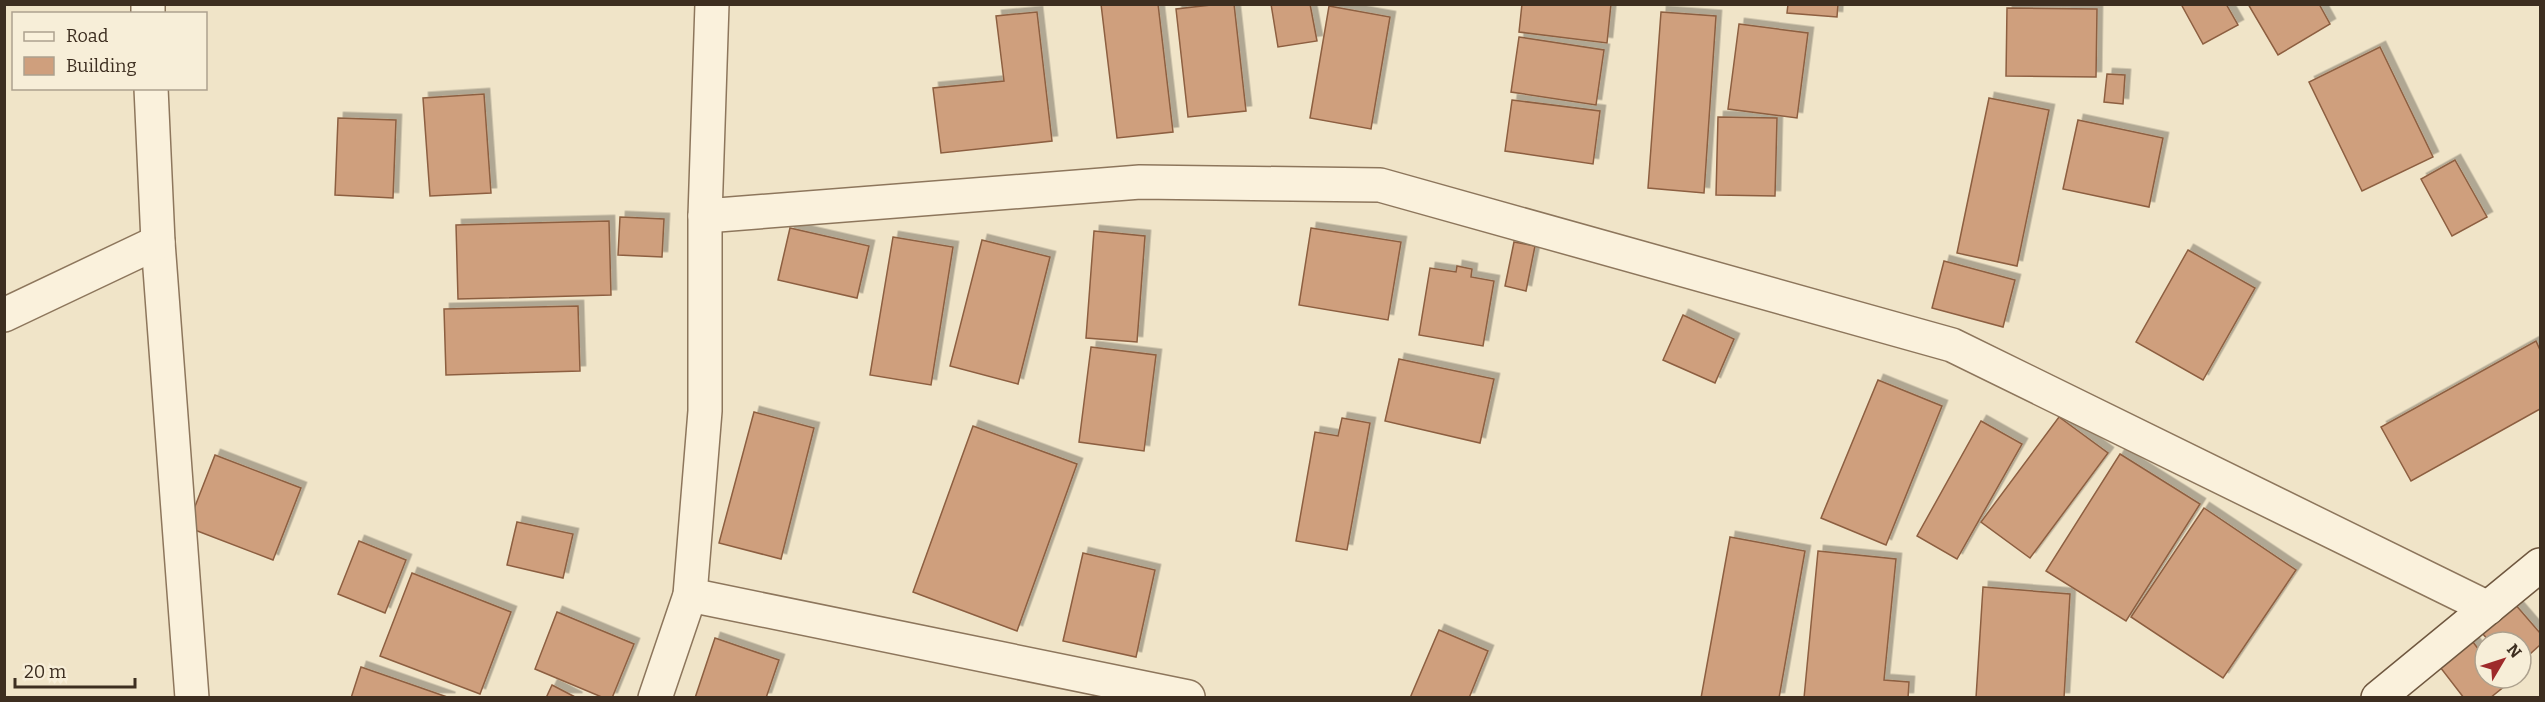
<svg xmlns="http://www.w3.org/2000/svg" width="2545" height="702" viewBox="0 0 2545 702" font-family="Bitter,serif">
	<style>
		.building { fill: #cf9f7d; stroke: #8d5f41; stroke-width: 1.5; filter: url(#shadow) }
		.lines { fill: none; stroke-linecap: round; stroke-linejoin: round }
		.street-casing { stroke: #8d765c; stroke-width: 36 }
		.secondary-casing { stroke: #6f573f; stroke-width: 36 }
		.street { stroke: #faf1dc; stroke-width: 33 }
		.secondary { stroke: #faf1dc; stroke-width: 33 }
	</style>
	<defs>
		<filter id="shadow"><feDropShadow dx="5.5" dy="-5.5" stdDeviation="0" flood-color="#0004"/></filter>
	</defs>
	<rect width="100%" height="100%" fill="#f0e4c8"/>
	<g class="building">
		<polygon points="1101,4 1158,4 1173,132 1117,138"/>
		<polygon points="1220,4 1234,4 1246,111 1188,117 1176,9"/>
		<polygon points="1271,4 1310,4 1317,41 1278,47"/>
		<polygon points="1522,4 1611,4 1607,43 1519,32"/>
		<polygon points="1788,4 1838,4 1837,17 1787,13"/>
		<polygon points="2181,4 2226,4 2238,25 2203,44"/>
		<polygon points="2248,4 2319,4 2330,24 2278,55"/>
		<polygon points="1329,6 1390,17 1371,129 1310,118"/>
		<polygon points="2007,8 2097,9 2096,77 2006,76"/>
		<polygon points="1037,12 1052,141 941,153 933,88 1004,81 996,16"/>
		<polygon points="1661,12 1716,16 1704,193 1648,188"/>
		<polygon points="1739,24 1808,33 1797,118 1728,109"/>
		<polygon points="1519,37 1604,50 1596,105 1511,92"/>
		<polygon points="2380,47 2433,157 2362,191 2309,82"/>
		<polygon points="2107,74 2125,75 2123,104 2104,102"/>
		<polygon points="484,94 491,193 430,196 423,98"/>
		<polygon points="1989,98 2049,110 2017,266 1957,253"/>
		<polygon points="1512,100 1600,111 1593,164 1505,151"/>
		<polygon points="1718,117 1777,118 1775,196 1716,195"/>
		<polygon points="338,118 396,120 393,198 335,195"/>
		<polygon points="2078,120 2163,138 2149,207 2063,189"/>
		<polygon points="2455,160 2487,217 2452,236 2421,179"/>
		<polygon points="620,217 664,219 662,257 618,255"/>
		<polygon points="609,221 611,295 458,299 456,225"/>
		<polygon points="790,228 869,246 857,298 778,280"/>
		<polygon points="1311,228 1401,242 1388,320 1299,305"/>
		<polygon points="1094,231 1145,236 1137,342 1086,338"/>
		<polygon points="893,237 953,247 931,385 870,375"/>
		<polygon points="982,240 1050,257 1018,384 950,366"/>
		<polygon points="1514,242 1535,246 1526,291 1505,286"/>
		<polygon points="2188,250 2255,288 2203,380 2136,342"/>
		<polygon points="1944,261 2015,280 2003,327 1932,308"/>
		<polygon points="1457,266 1472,269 1471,277 1494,281 1483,346 1419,335 1430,268 1456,272"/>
		<polygon points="578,306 580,371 446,375 444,309"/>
		<polygon points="1683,315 1734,339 1715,383 1663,360"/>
		<polygon points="2536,341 2540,350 2540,409 2411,481 2381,427"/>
		<polygon points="1091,347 1156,355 1144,451 1079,442"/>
		<polygon points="1399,359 1494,379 1480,443 1385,421"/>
		<polygon points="1878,380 1942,406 1886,545 1821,518"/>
		<polygon points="754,412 814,428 781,559 719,543"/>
		<polygon points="2059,417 2108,453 2030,558 1981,522"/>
		<polygon points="1342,418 1370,423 1347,550 1296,541 1315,432 1338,436"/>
		<polygon points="1981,421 2022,444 1957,559 1917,536"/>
		<polygon points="973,426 1077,464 1017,631 913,592"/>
		<polygon points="2120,454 2200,504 2126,621 2046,571"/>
		<polygon points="215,455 301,488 273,560 187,527"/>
		<polygon points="2204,508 2296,570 2223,678 2131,617"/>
		<polygon points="517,522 573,534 563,578 507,565"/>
		<polygon points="1730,537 1805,551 1779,698 1701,698"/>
		<polygon points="359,541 406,560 385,613 338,594"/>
		<polygon points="1818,551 1896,559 1884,680 1909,682 1908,698 1804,698"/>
		<polygon points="1083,553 1155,570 1136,657 1063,641"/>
		<polygon points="412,573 511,612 480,694 380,656"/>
		<polygon points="1983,587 2070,594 2064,698 1976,698"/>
		<polygon points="2508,596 2540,633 2540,645 2521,662 2521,642 2490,642 2475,625"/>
		<polygon points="557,612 634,644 612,698 604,698 535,669"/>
		<polygon points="1439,630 1488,651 1469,698 1410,698"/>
		<polygon points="715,638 779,660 766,698 695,698"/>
		<polygon points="2473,642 2485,658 2485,678 2501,678 2506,685 2490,698 2464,698 2440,667"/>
		<polygon points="361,667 450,698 351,698"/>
		<polygon points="552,685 577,698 546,698"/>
	</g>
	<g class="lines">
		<defs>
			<g id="street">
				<polyline points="148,4 148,14"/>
				<polyline points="151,88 158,242 192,698"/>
				<polyline points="705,216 1140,182 1380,185 1952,345 2488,608"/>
				<polyline points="4,315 158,242"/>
				<polyline points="690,595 1188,697"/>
				<polyline points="655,698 690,595 705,411 705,216 712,4"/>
			</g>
			<polyline id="secondary" points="2378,698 2540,565"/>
		</defs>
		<use href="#street" class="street-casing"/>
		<use href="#secondary" class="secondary-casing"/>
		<use href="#street" class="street"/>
		<use href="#secondary" class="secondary"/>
	</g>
	<rect width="2545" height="702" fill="none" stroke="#3d2e20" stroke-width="12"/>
	<rect x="12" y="12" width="195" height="78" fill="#f7eed8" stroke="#ada18e" stroke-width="1.5"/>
	<rect x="24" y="32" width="30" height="9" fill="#faf1dc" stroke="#ada18e" stroke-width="1.5"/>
	<text x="66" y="42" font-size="18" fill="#3d2e20">Road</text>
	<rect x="24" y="57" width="30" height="18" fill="#cf9f7d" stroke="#ada18e" stroke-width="1.5"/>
	<text x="66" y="72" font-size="18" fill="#3d2e20">Building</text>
	<g transform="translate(2503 660) rotate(51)"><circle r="28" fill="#f7eed8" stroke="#ada18e" stroke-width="1.5"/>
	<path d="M0-4.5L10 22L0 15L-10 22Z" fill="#9e2a2b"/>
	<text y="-9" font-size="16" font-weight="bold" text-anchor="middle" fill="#3d2e20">N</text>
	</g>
	<path d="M15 678v9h120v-9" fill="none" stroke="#3d2e20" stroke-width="3"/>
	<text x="24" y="678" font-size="18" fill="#3d2e20" stroke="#f7eed8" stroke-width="4.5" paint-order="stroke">20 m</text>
</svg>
